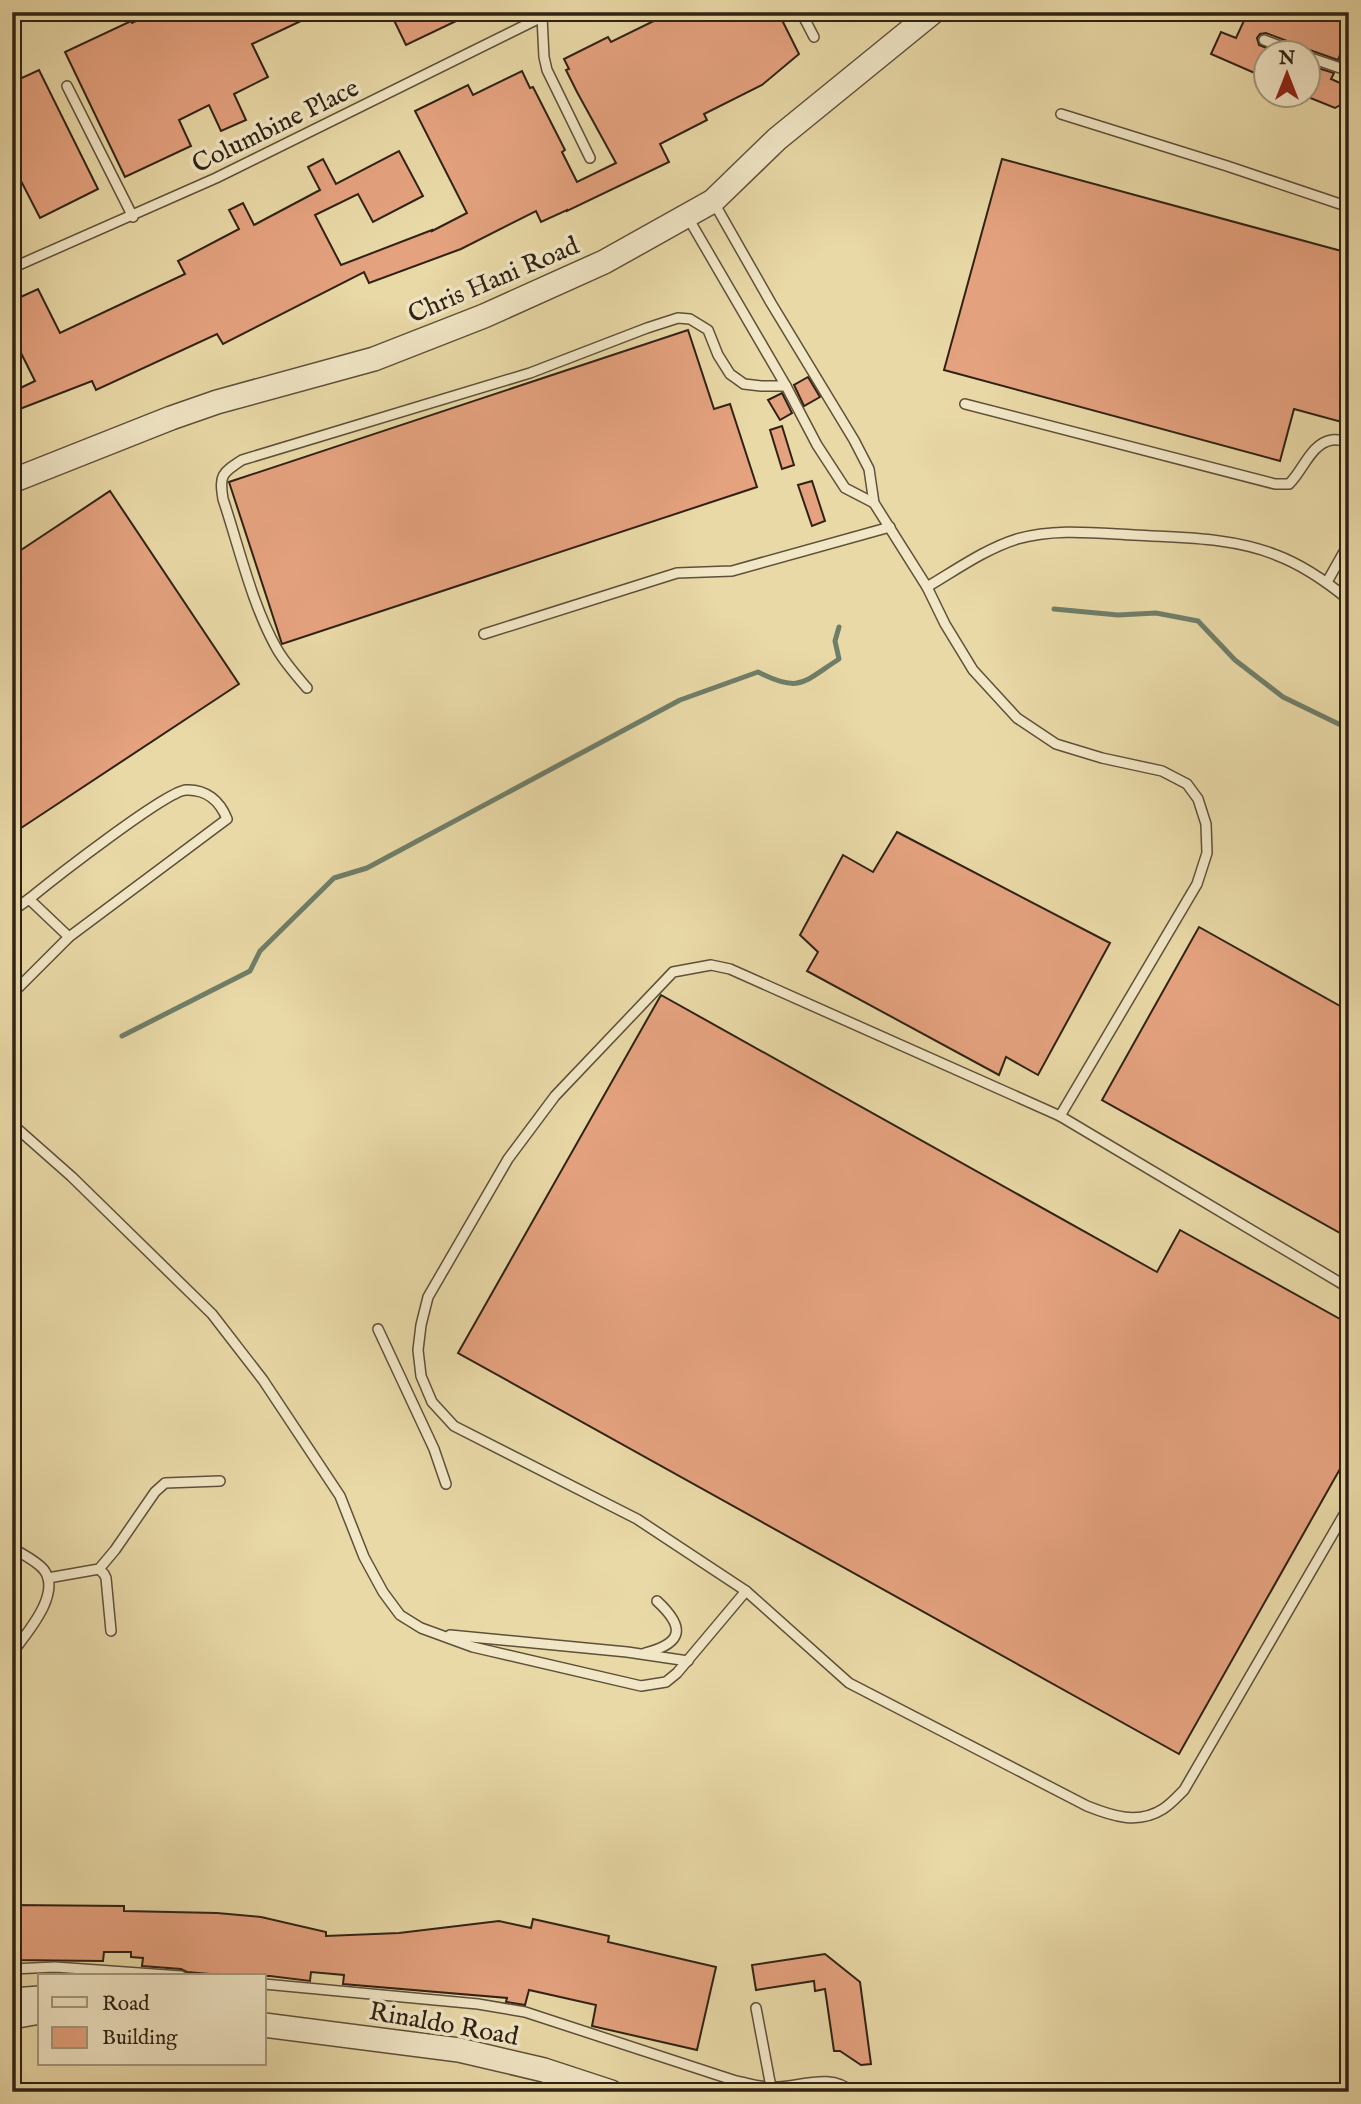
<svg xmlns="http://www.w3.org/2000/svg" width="1361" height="2104" viewBox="0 0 1361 2104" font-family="'IM FELL English',serif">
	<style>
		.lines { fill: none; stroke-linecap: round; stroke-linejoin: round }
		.stream { stroke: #6f7e69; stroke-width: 5 }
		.building { fill: #e5a27f; stroke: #2f2214; stroke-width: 2 }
		.service-casing { stroke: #5e5039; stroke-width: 12 }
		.tertiary-casing { stroke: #5e5039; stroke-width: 26 }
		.service { stroke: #f1e6c6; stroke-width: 9 }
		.tertiary { stroke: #f1e6c6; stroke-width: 23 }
		.labels { text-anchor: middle; stroke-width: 7; stroke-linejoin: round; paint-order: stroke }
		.street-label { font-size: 26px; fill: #2f2214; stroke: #f1e6c6 }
	</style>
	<rect width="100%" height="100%" fill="#e9d9a7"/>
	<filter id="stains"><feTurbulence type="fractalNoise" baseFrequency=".00286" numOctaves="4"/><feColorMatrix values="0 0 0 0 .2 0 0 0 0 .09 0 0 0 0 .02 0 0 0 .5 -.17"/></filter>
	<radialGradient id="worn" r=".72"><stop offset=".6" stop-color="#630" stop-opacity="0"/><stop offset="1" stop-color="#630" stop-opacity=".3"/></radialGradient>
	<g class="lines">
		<g class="stream">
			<polyline points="1054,609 1118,615 1156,613 1198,621 1235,660 1283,697 1349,729"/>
			<path d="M122,1036L250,971L260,951L334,878L367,868L680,700L758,672C800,693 802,683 839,659L835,641L839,627"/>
		</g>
	</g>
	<g class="building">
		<polygon points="155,12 320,12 252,44 268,77 234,94 246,120 221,131 209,105 179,120 191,146 125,177 65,52 131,21 132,23"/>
		<polygon points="390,12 475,12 406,45"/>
		<polygon points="662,12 778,12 799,54 762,85 704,114 707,120 660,144 669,162 567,211 567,210 541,222 536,211 461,249 369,283 364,272 223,344 217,334 96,390 92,381 12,412 12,392 35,381 12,335 12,301 38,289 60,333 185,274 178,261 239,229 229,210 243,203 254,225 320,190 308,167 323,159 336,184 399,151 423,196 373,222 358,194 315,215 341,265 432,230 432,231 467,213 415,111 468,85 473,95 522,71 530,88 533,87 565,150 562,152 577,182 616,163 577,92 566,70 569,69 564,59 608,37 611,42 664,16"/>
		<polygon points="1248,12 1349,12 1349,31 1338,60 1310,50 1303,52 1298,45 1266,33 1260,34 1257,38 1259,45 1277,52 1266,52 1266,78 1211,54 1221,32 1236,38"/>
		<polygon points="12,58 22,78 39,70 98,189 40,218 19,177 12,180"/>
		<polygon points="1308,65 1334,73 1331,79 1349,87 1349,100 1335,108 1308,97"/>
		<polygon points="1002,159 1349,253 1349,424 1294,409 1280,461 944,370"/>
		<polygon points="688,330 714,409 730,404 757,487 282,644 229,482"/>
		<polygon points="808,377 820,397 804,406 794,385"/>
		<polygon points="782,393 792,413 780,420 768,400"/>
		<polygon points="782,426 794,465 782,469 770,430"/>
		<polygon points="812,481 825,521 812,526 798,485"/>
		<polygon points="110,491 239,684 12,834 12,556"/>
		<polygon points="897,832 1110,943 1038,1075 1006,1057 999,1075 807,971 818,952 800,935 843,855 873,872"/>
		<polygon points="1199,927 1349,1011 1349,1238 1102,1100"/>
		<polygon points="661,995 1157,1272 1180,1230 1349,1324 1349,1358 1340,1374 1349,1379 1349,1453 1179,1754 458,1353"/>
		<polygon points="12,1905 124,1906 124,1911 217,1913 261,1917 326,1932 326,1936 399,1933 499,1921 531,1928 533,1919 609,1936 608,1942 716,1967 697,2050 592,2026 596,2005 529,1990 525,2005 506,2002 507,1998 343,1984 344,1975 311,1972 310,1981 270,1976 233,1976 187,1972 181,1969 142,1966 143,1958 131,1957 131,1952 104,1952 103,1961 12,1960"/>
		<polygon points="825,1954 860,1982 871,2064 861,2065 840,2051 834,2051 825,1989 815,1991 814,1981 756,1990 752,1965"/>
	</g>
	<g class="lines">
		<defs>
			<g id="service">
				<polyline points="801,12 814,37"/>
				<polyline points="542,17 544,57 547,70 590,158"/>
				<polyline points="1264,40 1296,52"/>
				<polyline points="1308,57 1349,71"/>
				<polyline points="67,86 133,217"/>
				<polyline points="1061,114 1227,166 1349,207"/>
				<path d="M713,201L771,303L854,440L869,469L874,503L927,587C956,570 985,549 1017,539C1054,528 1096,533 1134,535C1181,538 1232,537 1276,555C1303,565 1327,582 1349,600"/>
				<polyline points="687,216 786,386 817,445 845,488 874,503"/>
				<polyline points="12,268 216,178 552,12"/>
				<path d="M965,404L1275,484H1289C1303,471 1311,443 1332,440C1337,439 1344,441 1349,441"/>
				<polyline points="1327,582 1349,543"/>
				<polyline points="927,587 945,624 973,670 1017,718 1056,744 1102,758 1162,771 1187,784 1198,799 1206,824 1207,853 1197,884 1060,1116"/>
				<polyline points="484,634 677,573 732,571 890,527"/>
				<path d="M307,688C296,675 285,663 277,649C252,605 239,547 223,499C219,475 222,473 242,460L530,373L647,328L678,318L690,319L708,330L718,355L730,374L744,384L761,386H786"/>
				<polyline points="12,911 29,899 69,937"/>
				<path d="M12,994L69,937L227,819C220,801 206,789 186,790C166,791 51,881 29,899"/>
				<polyline points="12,1124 72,1177 212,1314 263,1380 340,1496 364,1557 383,1592 400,1615 421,1628 473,1647 641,1686 666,1682 677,1673 746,1591"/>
				<path d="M1349,1288L1060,1116L730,969L711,965L673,972L555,1096L508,1159L428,1297L421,1325L418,1350L421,1376L432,1402L454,1426L637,1519L746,1591L849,1683L1087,1806C1112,1816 1138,1825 1163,1809C1171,1804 1178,1796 1184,1790L1349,1506"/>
				<polyline points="378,1329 434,1449 446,1484"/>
				<path d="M12,1548C22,1554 37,1561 44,1570C62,1594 26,1634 12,1653"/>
				<polyline points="99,1569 104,1574 106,1578 111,1631"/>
				<polyline points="48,1578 99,1569 115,1550 155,1492 165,1483 220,1481"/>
				<polyline points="450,1635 627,1652 688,1661"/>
				<path d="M645,1653C684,1643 685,1627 657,1601"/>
				<polyline points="12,1969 55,1967 181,1976"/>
				<path d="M264,1984L478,2004L525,2012L736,2081C747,2083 759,2087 770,2087C797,2089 829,2071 852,2092"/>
				<polyline points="756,2008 771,2087"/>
			</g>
			<g id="tertiary">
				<polyline points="12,481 171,418 217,402 374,359 484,316 604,262 713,201 777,139 933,12"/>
				<polyline points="12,2000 40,1998"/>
				<polyline points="12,2017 40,2012"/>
				<polyline points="264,2025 459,2050 544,2070 611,2092"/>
			</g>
		</defs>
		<use href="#service" class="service-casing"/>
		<use href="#tertiary" class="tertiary-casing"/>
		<use href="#service" class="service"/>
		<use href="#tertiary" class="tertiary"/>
	</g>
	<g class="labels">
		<g class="street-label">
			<text transform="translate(275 125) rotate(-26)" y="9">Columbine Place</text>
			<text transform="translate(493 279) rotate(-23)" y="9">Chris Hani Road</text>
			<text transform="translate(444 2023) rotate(10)" y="9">Rinaldo Road</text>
		</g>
	</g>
	<rect width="1361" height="2104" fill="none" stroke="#e9d9a7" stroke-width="42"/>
	<rect x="14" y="14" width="1333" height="2076" fill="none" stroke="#2f2214" stroke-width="3.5"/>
	<rect x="21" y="21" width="1319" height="2062" fill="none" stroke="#2f2214" stroke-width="2"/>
	<rect x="38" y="1974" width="228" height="91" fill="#f1e6c6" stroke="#a3987f" stroke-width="2"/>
	<rect x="52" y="1997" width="35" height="10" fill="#f1e6c6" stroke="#a3987f" stroke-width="2"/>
	<text x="102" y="2010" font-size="21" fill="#2f2214">Road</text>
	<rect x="52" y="2027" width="35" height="21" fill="#e5a27f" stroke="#a3987f" stroke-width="2"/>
	<text x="102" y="2044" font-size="21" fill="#2f2214">Building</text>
	<g transform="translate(1287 74)"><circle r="33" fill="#f1e6c6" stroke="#a3987f" stroke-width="2"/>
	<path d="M0-5L12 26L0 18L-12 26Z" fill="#8f2418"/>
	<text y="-10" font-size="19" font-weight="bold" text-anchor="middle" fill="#2f2214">N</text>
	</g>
	<rect width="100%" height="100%" filter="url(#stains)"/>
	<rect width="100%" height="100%" fill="url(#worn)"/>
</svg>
